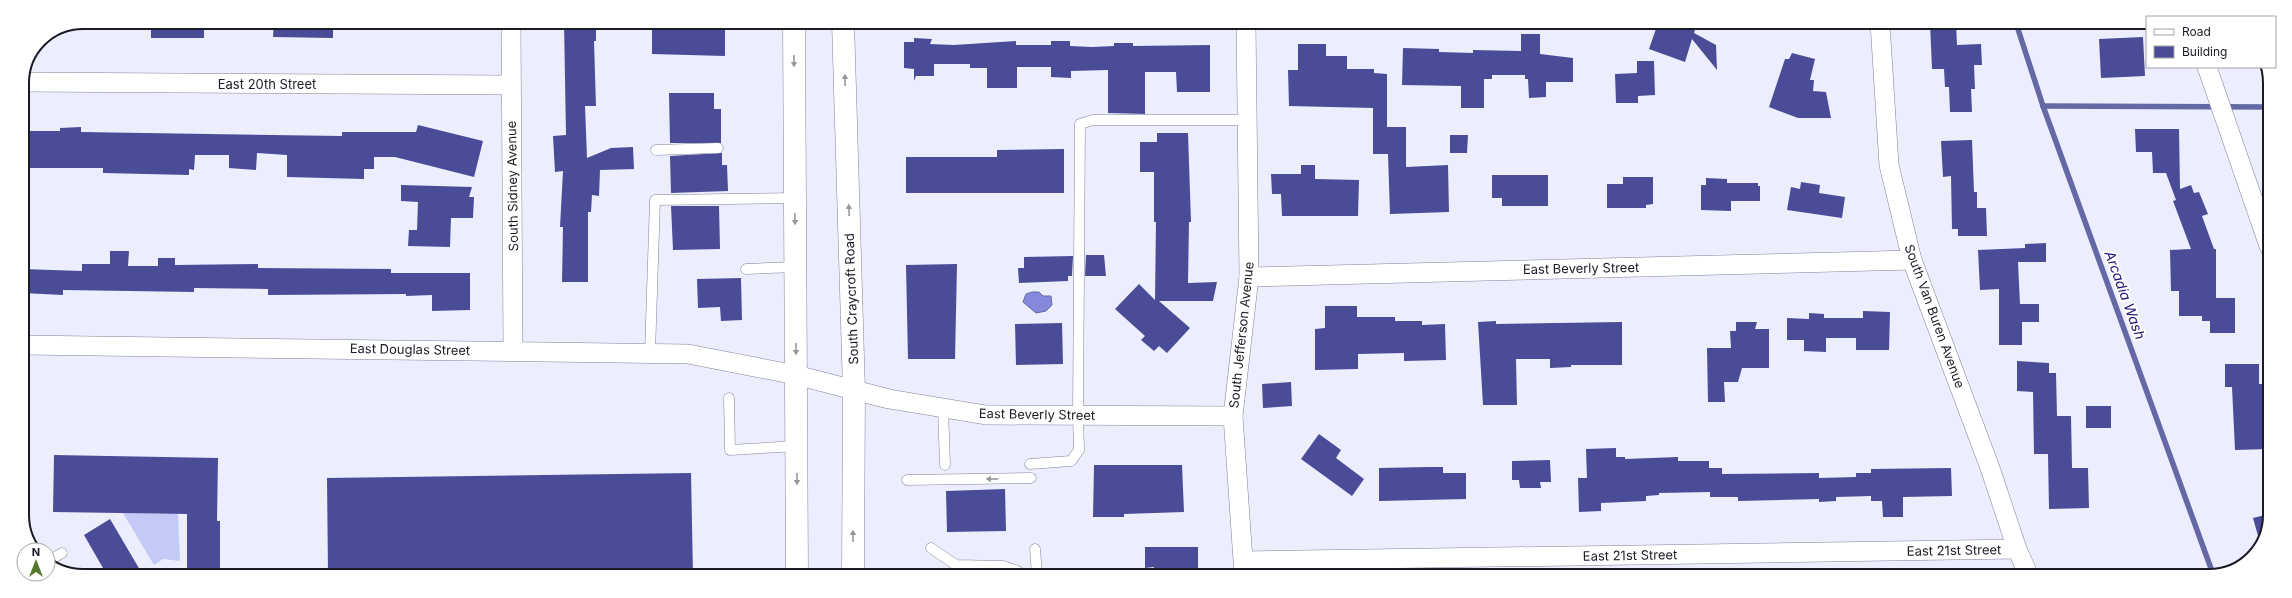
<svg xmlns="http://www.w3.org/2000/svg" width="2292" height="598" viewBox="0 0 2292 598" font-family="Inter,sans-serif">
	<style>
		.green { fill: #c4c9f7 }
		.water { fill: #8489db; stroke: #6468a4 }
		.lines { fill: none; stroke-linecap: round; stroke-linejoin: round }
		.stream { stroke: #6468a4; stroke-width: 5.5 }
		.building { fill: #4a4c97 }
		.service-casing { stroke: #808399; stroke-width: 11 }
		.minor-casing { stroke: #808399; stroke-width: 20 }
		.secondary-casing { stroke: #808399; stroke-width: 23 }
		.service { stroke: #fff; stroke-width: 10 }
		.minor { stroke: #fff; stroke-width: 19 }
		.secondary { stroke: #fff; stroke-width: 22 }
		.oneway { fill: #98989c }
		.labels { text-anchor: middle; stroke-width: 4; stroke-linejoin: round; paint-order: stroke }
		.street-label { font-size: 13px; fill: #1a1b24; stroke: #fff }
		.water-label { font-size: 14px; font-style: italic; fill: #241474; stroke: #fff }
		.rim { fill: none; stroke: #1a1b24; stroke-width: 2 }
	</style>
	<rect width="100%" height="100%" fill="#eceefd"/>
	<polygon class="green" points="123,513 178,514 180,561 163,559 154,565"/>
	<polygon class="water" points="1032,292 1039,292 1043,296 1051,296 1052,305 1046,311 1036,313 1023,302 1026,294"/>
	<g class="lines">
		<g class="stream">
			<polyline points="2016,23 2043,106 2213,574"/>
			<polyline points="2043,106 2270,107"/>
		</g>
	</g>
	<g class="building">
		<rect x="151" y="22" width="53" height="16"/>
		<polygon points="274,22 333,22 333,38 273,37"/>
		<polygon points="564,22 596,22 596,41 594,41 596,106 585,106 587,158 611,148 633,147 634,169 600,170 599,196 592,195 591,212 588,212 588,282 562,282 563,227 560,227 563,171 555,172 553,136 566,135"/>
		<polygon points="652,22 725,22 725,56 652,54"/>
		<polygon points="1658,23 1697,23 1694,33 1716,45 1717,70 1692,39 1685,62 1649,49"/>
		<polygon points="1930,23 1956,23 1957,45 1981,44 1982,65 1974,65 1975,89 1971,89 1972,112 1950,112 1949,87 1945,87 1944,69 1932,69"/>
		<polygon points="1521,34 1540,34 1540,54 1573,58 1573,82 1546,82 1546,97 1529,98 1528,79 1525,79 1525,75 1492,75 1492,79 1484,79 1484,108 1461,108 1461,86 1402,85 1403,48 1439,49 1439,52 1473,53 1473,50 1521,51"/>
		<polygon points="2143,37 2145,76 2101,78 2099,39"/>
		<polygon points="914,38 932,39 930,44 954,45 1016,41 1016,45 1051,45 1051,41 1070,41 1070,46 1092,47 1114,46 1114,43 1133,43 1133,46 1210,45 1210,92 1177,92 1176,72 1145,72 1145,114 1108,113 1108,70 1071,71 1071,78 1051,77 1051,67 1017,67 1017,88 987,88 987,68 970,68 970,64 934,64 934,76 916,76 914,81 914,69 904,68 904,42 914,42"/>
		<polygon points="1298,44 1326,44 1326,56 1347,56 1347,69 1374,69 1374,73 1387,74 1387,127 1406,127 1406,167 1448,165 1449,212 1390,214 1388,154 1373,154 1373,108 1289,106 1288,70 1298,70"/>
		<polygon points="1792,53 1815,59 1810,80 1814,80 1813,91 1826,92 1831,118 1798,118 1769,107 1785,59 1789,59"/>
		<polygon points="1637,61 1654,61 1655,95 1638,96 1638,103 1616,103 1615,74 1637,73"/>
		<polygon points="669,93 714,93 714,109 721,109 721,143 670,143"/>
		<polygon points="418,125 483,141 474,177 395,157 374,157 374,169 364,169 364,179 287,177 287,155 257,153 256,170 229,168 229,155 195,155 194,170 189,169 189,175 103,173 103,168 22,168 22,131 60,131 60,128 81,127 81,132 342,136 342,132 416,132"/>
		<polygon points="2135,129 2179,129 2180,189 2191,185 2194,193 2199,192 2208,214 2202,216 2214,249 2216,249 2216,298 2235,298 2235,333 2210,333 2210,321 2202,321 2202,316 2179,316 2179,291 2171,291 2170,250 2191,249 2173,201 2176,200 2166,173 2153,173 2152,152 2136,152"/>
		<polygon points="1157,133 1188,133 1191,222 1189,222 1188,283 1217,282 1213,301 1159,301 1190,328 1167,353 1159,346 1154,351 1141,340 1145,336 1115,309 1139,284 1155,300 1156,222 1154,222 1154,172 1140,172 1140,142 1157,142"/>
		<polygon points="1450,135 1468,135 1467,153 1450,153"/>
		<polygon points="1972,140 1974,192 1977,192 1977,208 1986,208 1987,236 1958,236 1958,229 1952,229 1951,176 1943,177 1941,141"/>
		<polygon points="1064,149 1064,193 906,193 906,157 997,157 997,150"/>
		<polygon points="722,153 722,165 727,165 728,191 671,193 670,156"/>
		<polygon points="1301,165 1315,165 1315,179 1359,180 1358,216 1282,216 1281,194 1272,194 1271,174 1301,174"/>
		<polygon points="1492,175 1548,175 1548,206 1502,206 1502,198 1492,198"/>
		<polygon points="1623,177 1653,177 1653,204 1646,205 1646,208 1607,208 1607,184 1623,184"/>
		<polygon points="1706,178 1727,179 1727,183 1758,183 1758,186 1760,186 1760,201 1731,201 1731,211 1701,210 1701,185 1706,185"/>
		<polygon points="1801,182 1820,185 1819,193 1845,197 1842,218 1787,210 1791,187 1800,189"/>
		<polygon points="401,185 472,187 469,197 474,197 473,218 451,218 450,247 408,246 409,230 417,230 418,202 401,201"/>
		<polygon points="671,206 719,206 720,249 673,250"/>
		<polygon points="2046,243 2046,262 2018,262 2020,304 2039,304 2039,322 2022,322 2022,345 1999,345 1999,289 1980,290 1978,250 2025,248 2025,244"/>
		<polygon points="110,251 129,251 128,266 158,266 158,258 175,258 175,265 258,264 258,268 391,269 391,273 470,273 470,310 432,311 432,295 406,296 406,294 268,295 268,289 194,288 194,292 63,290 63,295 22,293 22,269 82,271 82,264 110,264"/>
		<polygon points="1086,255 1104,255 1106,276 1085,276"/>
		<polygon points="1073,256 1072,276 1068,276 1068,281 1019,283 1018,268 1024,268 1024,257"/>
		<polygon points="957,264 955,359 908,359 906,265"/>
		<polygon points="741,278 742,320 721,321 720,307 698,308 697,279"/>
		<polygon points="1325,306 1357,306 1357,317 1395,317 1395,321 1422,321 1422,325 1445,324 1446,360 1404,361 1404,353 1358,354 1358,369 1315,370 1315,329 1325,328"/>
		<polygon points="1863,311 1890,312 1889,350 1856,350 1856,338 1826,338 1826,352 1804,351 1804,340 1787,340 1787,318 1809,319 1809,313 1824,314 1824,318 1863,318"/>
		<polygon points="1496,321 1496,324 1622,322 1622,365 1571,365 1571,367 1550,368 1550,359 1516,359 1517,405 1483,405 1478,322"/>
		<polygon points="1736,322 1757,322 1755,329 1769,329 1769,368 1742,368 1738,382 1724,382 1725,402 1708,402 1707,348 1731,348 1730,331 1736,331"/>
		<polygon points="1062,323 1063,364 1016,365 1015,324"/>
		<polygon points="2017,361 2049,363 2049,373 2056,373 2057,416 2071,416 2072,468 2088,468 2089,508 2049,509 2048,454 2034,454 2033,392 2017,391"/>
		<polygon points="2225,364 2259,364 2259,384 2269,384 2269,449 2235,450 2232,387 2225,387"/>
		<polygon points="1291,382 1292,406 1263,408 1262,384"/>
		<rect x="2086" y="406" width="25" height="22"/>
		<polygon points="1319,434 1341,450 1336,458 1364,479 1352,496 1301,459"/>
		<polygon points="1616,448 1616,457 1625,457 1625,459 1678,457 1678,461 1709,461 1709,468 1722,468 1722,474 1819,473 1819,478 1856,477 1856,473 1871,473 1871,469 1951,468 1952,496 1903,497 1903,517 1883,517 1882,501 1871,501 1871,496 1836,497 1836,501 1819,502 1819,499 1738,501 1738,497 1710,497 1710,492 1659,493 1659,495 1646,496 1646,501 1601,503 1601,511 1579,512 1578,478 1587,478 1586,449"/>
		<polygon points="54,455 218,458 217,521 220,521 220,575 187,575 187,514 53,512"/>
		<polygon points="1550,460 1551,482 1540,482 1541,488 1520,488 1519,480 1512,480 1512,461"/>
		<polygon points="1094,465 1182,465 1184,512 1124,514 1124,517 1093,517"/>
		<polygon points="1429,467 1443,467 1443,473 1466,473 1466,499 1379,501 1379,468"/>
		<polygon points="691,473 693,575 328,575 327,478"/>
		<polygon points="1005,489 1006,531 947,532 946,491"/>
		<polygon points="2269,514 2269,527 2260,543 2253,518"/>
		<polygon points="110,519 143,575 107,575 84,535"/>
		<polygon points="1145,547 1198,547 1198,575 1154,575 1154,567 1145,568"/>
	</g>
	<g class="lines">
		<defs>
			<g id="service">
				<polyline points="656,150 718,148"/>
				<polyline points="746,269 796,267"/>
				<polyline points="650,353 655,200 795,198"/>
				<polyline points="729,398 730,450 797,446"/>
				<polyline points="943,408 945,465"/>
				<polyline points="1030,464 1071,461 1079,450 1078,415 1080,124 1093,120 1247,120"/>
				<polyline points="907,480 1031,478"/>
				<polyline points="931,548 956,565 1003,566 1018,571 1020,575"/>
				<polyline points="1035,549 1037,575"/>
				<polyline points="48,561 62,553"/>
			</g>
			<g id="minor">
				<polyline points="511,22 513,351"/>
				<polyline points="1880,23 1889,165 1912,260 1990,468 2017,549 2029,576"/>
				<polyline points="2207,67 2269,246"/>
				<polyline points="22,82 511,85"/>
				<polyline points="1249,277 1912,260"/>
				<polyline points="22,345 688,354 796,375 889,399 986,415 1233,416"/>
				<polyline points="1244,561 2017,549"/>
				<polyline points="1244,575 1233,416 1249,277 1246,23"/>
			</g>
			<g id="secondary">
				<polyline points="794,22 797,575"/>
				<polyline points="843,22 854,391 853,575"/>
			</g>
		</defs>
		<use href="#service" class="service-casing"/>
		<use href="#minor" class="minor-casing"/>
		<use href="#secondary" class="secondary-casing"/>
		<use href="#service" class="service"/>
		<use href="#minor" class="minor"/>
		<use href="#secondary" class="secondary"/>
	</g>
	<defs><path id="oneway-solid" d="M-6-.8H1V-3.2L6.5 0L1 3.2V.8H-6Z"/></defs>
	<g class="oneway">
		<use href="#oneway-solid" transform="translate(794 61) rotate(90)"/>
		<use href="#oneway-solid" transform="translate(845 80) rotate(-91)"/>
		<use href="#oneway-solid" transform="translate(849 210) rotate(-92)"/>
		<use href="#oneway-solid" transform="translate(795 219) rotate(89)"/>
		<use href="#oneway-solid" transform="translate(796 349) rotate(90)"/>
		<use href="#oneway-solid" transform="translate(797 479) rotate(90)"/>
		<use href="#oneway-solid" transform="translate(992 479) rotate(179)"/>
		<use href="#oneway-solid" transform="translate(853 536) rotate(-90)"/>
	</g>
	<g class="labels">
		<g class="street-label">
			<text x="267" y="89">East 20th Street</text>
			<text transform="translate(512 186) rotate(-91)" y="5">South Sidney Avenue</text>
			<text transform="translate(1581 268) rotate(-1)" y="5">East Beverly Street</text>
			<text transform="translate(851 299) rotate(-92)" y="5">South Craycroft Road</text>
			<text transform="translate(1935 316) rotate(70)" y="5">South Van Buren Avenue</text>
			<text transform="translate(1241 335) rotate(-84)" y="5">South Jefferson Avenue</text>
			<text transform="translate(410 349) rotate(1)" y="5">East Douglas Street</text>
			<text transform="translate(1037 414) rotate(1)" y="5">East Beverly Street</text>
			<text transform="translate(1954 550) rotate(-1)" y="5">East 21st Street</text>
			<text transform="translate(1630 555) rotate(-1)" y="5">East 21st Street</text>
		</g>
		<g class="water-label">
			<text transform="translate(2125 295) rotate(70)" y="5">Arcadia Wash</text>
		</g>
	</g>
	<path d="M0 0H2292V598H0ZM83 29H2209A54 54 0 0 1 2263 83V515A54 54 0 0 1 2209 569H83A54 54 0 0 1 29 515V83A54 54 0 0 1 83 29Z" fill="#fff" fill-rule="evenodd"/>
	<path class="rim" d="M83 29H2209A54 54 0 0 1 2263 83V515A54 54 0 0 1 2209 569H83A54 54 0 0 1 29 515V83A54 54 0 0 1 83 29Z"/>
	<rect x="2146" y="16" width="130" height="52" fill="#ffffff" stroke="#a3a4a7"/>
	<rect x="2154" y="29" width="20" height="6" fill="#ffffff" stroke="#a3a4a7"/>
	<text x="2182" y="36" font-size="12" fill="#1a1b24">Road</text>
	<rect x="2154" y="46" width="20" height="12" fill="#4a4c97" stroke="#a3a4a7"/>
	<text x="2182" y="56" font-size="12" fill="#1a1b24">Building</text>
	<g transform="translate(36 562)"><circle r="19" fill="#ffffff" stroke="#a3a4a7"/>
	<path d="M0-3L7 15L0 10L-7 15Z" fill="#56762c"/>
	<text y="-6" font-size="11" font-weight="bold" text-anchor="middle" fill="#1a1b24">N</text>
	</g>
</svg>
